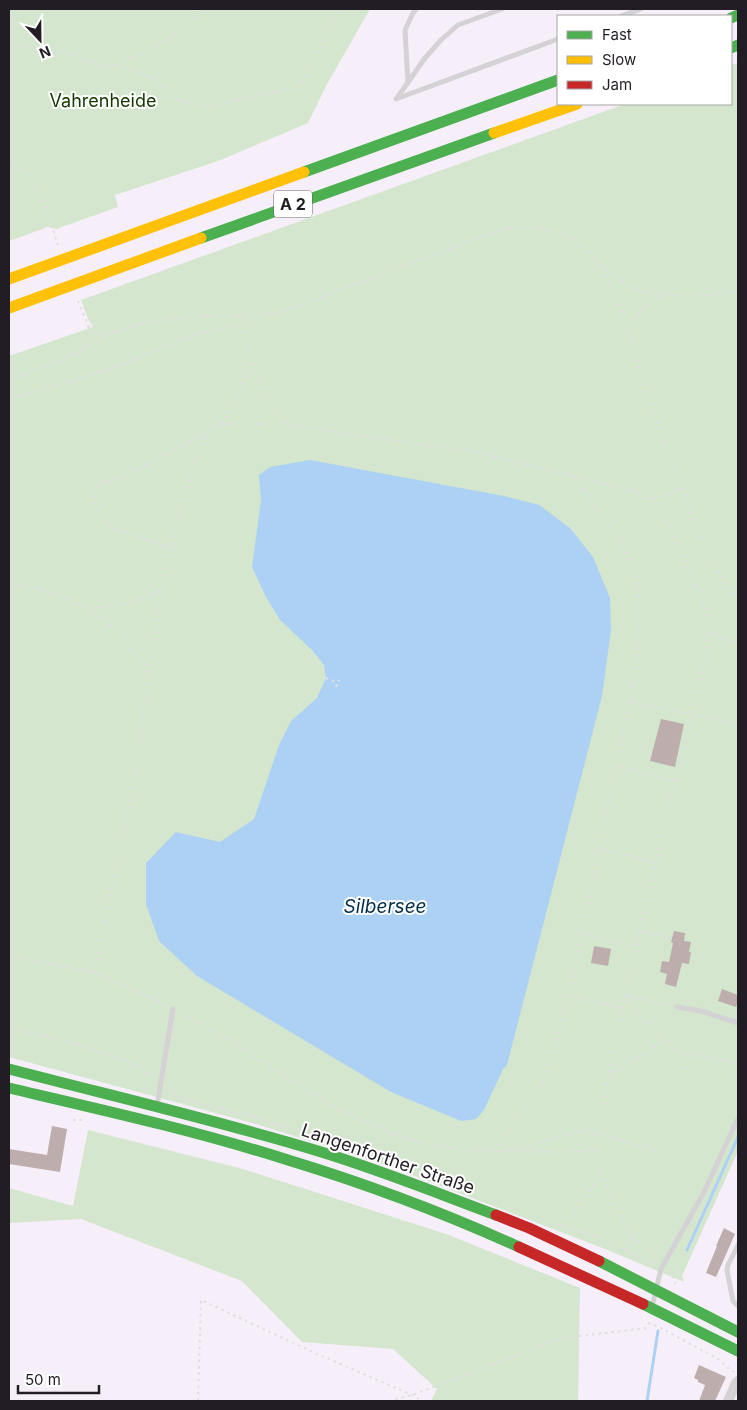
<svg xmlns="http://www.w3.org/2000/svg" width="747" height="1410" viewBox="0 0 747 1410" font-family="Inter,sans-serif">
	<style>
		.green { fill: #d4e6cd }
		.water { fill: #acd1f4 }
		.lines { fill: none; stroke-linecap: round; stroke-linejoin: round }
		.stream { stroke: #acd1f4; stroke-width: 3 }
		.building { fill: #bdaead }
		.path { stroke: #e0dee1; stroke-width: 2; stroke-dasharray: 2.5 4; stroke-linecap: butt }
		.lane { stroke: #d4d2d4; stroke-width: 5 }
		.street { stroke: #d4d2d4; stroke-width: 10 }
		.fast { stroke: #4caf50; stroke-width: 11 }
		.slow { stroke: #ffc107; stroke-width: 11 }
		.jam { stroke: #c62828; stroke-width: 11 }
		.labels { text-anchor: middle; stroke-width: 4; stroke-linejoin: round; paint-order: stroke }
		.shield { fill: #fff; stroke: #646166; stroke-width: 1 }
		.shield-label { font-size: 16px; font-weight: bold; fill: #221d24 }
		.park-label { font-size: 18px; fill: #143800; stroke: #fff }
		.street-label { font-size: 18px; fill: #221d24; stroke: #fff }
		.water-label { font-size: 19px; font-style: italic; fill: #002c4a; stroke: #fff }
	</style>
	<rect width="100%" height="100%" fill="#f6eff9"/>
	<g class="green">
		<polygon points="9,9 370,9 326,86 308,123 218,161 115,195 118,207 56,229 48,227 9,241"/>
		<polygon points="738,63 738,1151 682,1276 684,1282 605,1249 386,1165 256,1124 9,1057 9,356 93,327 88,319 81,300 625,104 731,104 731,65"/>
		<polygon points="88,1130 243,1169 446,1234 580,1288 578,1401 431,1401 437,1389 393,1349 302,1342 242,1281 81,1219 9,1223 9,1188 73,1206"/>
	</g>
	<polygon class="water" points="310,460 504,496 539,505 570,528 593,557 610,598 611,630 602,696 507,1065 503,1069 484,1110 476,1119 461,1121 391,1092 197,976 159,941 146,904 146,863 176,832 220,842 254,819 279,745 291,721 317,698 326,678 324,665 312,650 280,620 266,597 252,567 261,500 259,475 270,467"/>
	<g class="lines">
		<g class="stream">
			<polyline points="687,1250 738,1137"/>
			<polyline points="647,1401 658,1331"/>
		</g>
	</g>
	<g class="building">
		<polygon points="661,719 684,724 675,767 650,761"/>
		<polygon points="674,931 685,933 684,941 691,942 689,952 691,952 689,964 682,963 676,987 665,984 667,974 660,972 662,961 669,962 673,943 671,942"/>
		<polygon points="594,946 611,949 608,966 591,963"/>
		<polygon points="722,989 738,995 738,1002 736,1007 718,1001"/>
		<polygon points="52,1126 67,1129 60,1172 9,1164 9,1149 47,1155"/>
		<polygon points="724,1228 735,1234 716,1277 706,1273 717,1246 716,1246"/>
		<polygon points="699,1365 726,1377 715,1401 699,1401 705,1385 698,1382 698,1380 694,1378"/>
	</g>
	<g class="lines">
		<g class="path">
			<polyline points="9,44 73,55 90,62 104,66 115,65 146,52 162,42 205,9"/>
			<polyline points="115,65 153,78 173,98 206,107 290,89 303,80 340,9"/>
			<path d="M9,161C18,168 29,176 35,186C46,203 51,226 58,245"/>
			<polyline points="598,263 615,295 664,445 681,489 713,563 738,601"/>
			<path d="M88,326L94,332L100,335L121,331L142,323L178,318L276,314L487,235C496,232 505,229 513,228C536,226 561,230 580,243C586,247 590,254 595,259C606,270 619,281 632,287C659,299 710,297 738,291"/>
			<path d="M631,340C634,313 640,308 664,295"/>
			<polyline points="85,348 107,335"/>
			<polyline points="250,364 269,401 286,424"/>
			<path d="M9,380L42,368L83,350C85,347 88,344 89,339C92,329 81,309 77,299"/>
			<polyline points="9,398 34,392 116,367 194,335 245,324"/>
			<polyline points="222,424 237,399 250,364 244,317"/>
			<polyline points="574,477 622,544 633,569 639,600 640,619 635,669 582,933"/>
			<polyline points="653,499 681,489"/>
			<path d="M171,548L116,530C101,519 91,507 95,488L101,484L118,479L208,432"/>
			<polyline points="9,583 36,588 89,608 118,632 149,670"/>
			<polyline points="738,599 738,566"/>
			<path d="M89,608C116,606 138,604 162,590"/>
			<polyline points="710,632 717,637 738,645"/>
			<polyline points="326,678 338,683"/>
			<polyline points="336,687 339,680"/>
			<polyline points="628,702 693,714 738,724"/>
			<polyline points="616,765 676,782"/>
			<polyline points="599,849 656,862"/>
			<polyline points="640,931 669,937"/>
			<polyline points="9,956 94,972"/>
			<polyline points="569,996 623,1008"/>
			<polyline points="626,996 670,1005"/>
			<polyline points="625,999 674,1048 683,1052 738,1064"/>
			<path d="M166,1005L94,972L134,782L149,670L162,590L180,508L195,460L208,432L222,424H286L381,439L472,451L625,489L653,499L666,520L675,539L707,612L710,623V632L707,650L676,782L669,799L656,862L636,946L598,1124C592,1157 606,1190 622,1219C625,1224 628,1230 631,1235C636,1242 646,1247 652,1252L654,1265"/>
			<polyline points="181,1013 241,1047 310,1093 339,1109 375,1126 398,1135 427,1144 460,1149 492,1151 523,1150 535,1152 597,1151"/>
			<path d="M9,1028C54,1039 117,1050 154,1078"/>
			<polyline points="683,1069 683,1052"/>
			<polyline points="609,1075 666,1040"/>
			<polyline points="727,1078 738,1068"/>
			<path d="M168,1089L176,1096L186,1100C246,1115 307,1130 365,1152"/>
			<polyline points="73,1120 86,1120"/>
			<polyline points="523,1150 533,1144 585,1130 658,1151"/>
			<polyline points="492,1151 546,1079 569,996 582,933 611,941 636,946"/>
			<polyline points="554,1224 597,1236 655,1266"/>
			<path d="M561,1227C578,1209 591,1192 601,1170"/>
			<polyline points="625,1250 632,1237"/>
			<polyline points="668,1272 671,1273 677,1287"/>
			<polyline points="648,1323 659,1327 718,1359 728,1368 734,1372"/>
			<polyline points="198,1401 201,1300 315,1353 412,1395 422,1401"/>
			<polyline points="389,1401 412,1395 562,1338 647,1328"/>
		</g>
		<g class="lane">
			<polyline points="621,16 641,9"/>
			<polyline points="408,83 405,30 413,13 416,9"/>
			<polyline points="397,98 425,58 441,40 458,25 502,9"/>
			<polyline points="396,99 558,39"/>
			<polyline points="677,1007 701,1011 738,1023"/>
			<polyline points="157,1106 173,1009"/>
			<polyline points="738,1245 728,1265 727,1270 733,1301 738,1306"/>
			<polyline points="652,1307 661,1269 704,1192 738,1118"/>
		</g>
		<polyline class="street" points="728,1401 736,1383 738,1381"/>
		<g class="fast">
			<polyline points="731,18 738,15"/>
			<polyline points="731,48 738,45"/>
			<polyline points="304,172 558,80"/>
			<polyline points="201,238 494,133"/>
			<path d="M9,1069C112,1096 216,1120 318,1151C378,1169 437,1193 496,1215"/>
			<path d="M9,1088C103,1110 197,1131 288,1160C367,1184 444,1213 519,1247"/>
			<polyline points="599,1261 738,1332"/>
			<polyline points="643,1304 738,1351"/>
		</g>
		<g class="slow">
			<polyline points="494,133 577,104"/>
			<polyline points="9,279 304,172"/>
			<polyline points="9,308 201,238"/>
		</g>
		<g class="jam">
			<polyline points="496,1215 529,1228 599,1261"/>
			<polyline points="519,1247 643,1304"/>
		</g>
	</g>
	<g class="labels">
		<rect class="shield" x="274" y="190.5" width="38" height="27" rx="4"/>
		<g class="shield-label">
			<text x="293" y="210">A 2</text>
		</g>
		<g class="park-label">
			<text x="103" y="107">Vahrenheide</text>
		</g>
		<g class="street-label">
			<text transform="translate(388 1159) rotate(19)" y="6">Langenforther Straße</text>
		</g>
		<g class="water-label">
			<text x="385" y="913">Silbersee</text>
		</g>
	</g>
	<rect width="747" height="1410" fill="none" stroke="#221d24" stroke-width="20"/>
	<rect x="557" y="15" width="175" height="90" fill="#ffffff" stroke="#a7a5a7"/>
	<rect x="567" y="31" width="25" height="8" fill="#4caf50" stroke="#a7a5a7"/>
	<text x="602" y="40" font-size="15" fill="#221d24">Fast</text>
	<rect x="567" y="56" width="25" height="8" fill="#ffc107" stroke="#a7a5a7"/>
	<text x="602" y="65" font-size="15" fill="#221d24">Slow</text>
	<rect x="567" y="81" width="25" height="8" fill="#c62828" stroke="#a7a5a7"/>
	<text x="602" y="90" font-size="15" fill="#221d24">Jam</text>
	<g transform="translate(40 40) rotate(158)" stroke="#ffffff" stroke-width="4" paint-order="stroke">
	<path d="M0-4L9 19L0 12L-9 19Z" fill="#221d24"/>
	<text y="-8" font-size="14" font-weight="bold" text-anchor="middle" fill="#221d24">N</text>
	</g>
	<path d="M18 1385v8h81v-8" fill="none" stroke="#221d24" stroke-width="2.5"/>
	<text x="25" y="1385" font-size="15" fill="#221d24" stroke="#ffffff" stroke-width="4" paint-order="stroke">50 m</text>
</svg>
